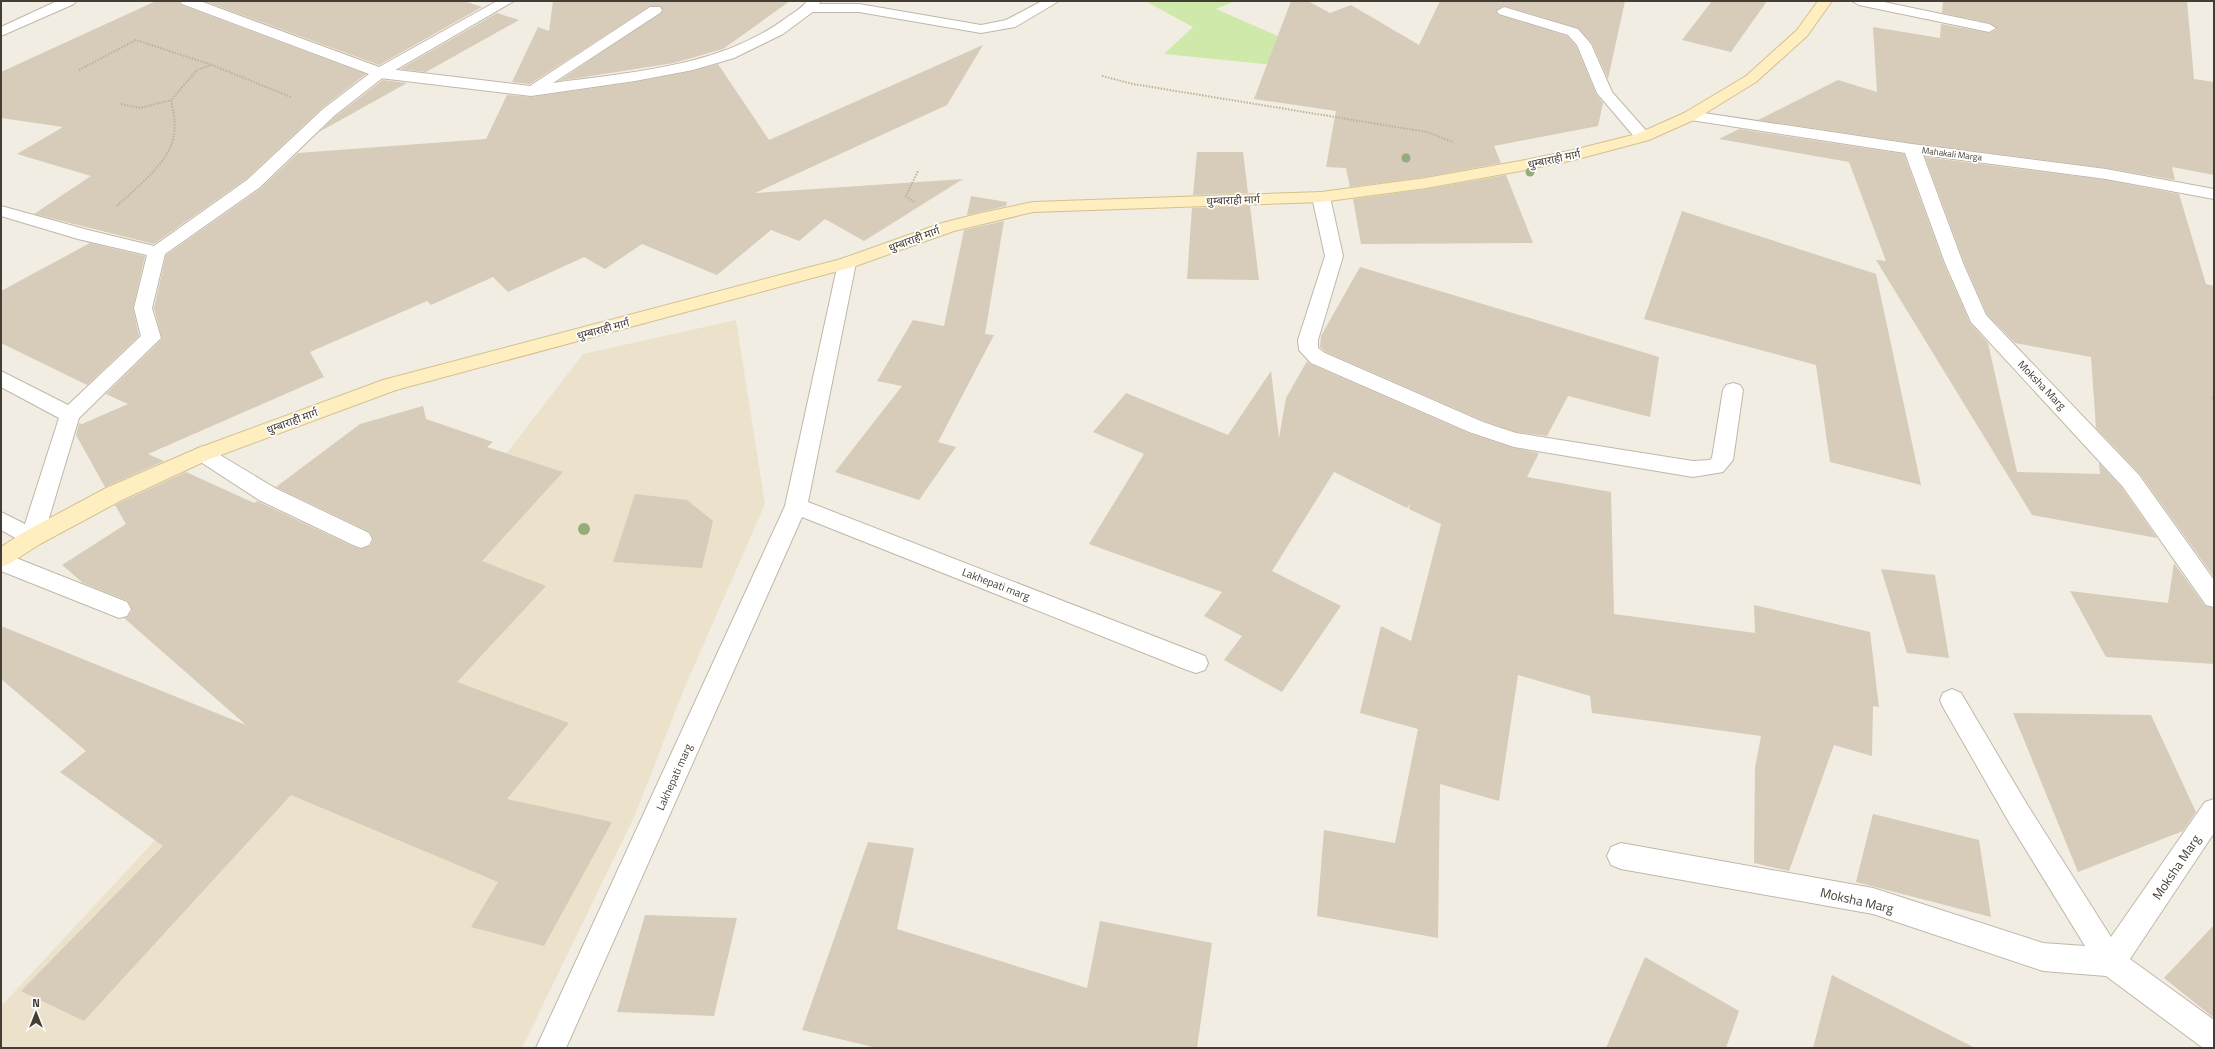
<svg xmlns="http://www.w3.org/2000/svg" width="2215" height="1049" viewBox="0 0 2215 1049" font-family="'Titillium Web','Noto Sans Devanagari',sans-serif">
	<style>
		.education { fill: #ece2cb }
		.green { fill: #cee9a9 }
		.building { fill: #d7cbba }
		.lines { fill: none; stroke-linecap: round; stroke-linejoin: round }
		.service-casing { stroke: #c1b7a8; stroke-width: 2 }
		.minor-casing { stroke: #c1b7a8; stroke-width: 2 }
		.secondary-casing { stroke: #d4c190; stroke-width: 2 }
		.path-far1 { stroke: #c0b095; stroke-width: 2; stroke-dasharray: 1.5 1.5; stroke-linecap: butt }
		.path { stroke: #c0b095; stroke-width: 2.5; stroke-dasharray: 2 2; stroke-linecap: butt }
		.service { fill: #fff; fill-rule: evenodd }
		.minor { fill: #fff; fill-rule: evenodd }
		.secondary { fill: #ffeec0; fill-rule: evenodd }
		.tree { fill: #93ac7a }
		.labels { text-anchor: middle; stroke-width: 3.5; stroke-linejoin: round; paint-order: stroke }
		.far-street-label { font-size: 9px; fill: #443d33; stroke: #fff }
		.street-label { font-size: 11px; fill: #443d33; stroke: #fff }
		.near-street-label { font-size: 13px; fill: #443d33; stroke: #fff }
	</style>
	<rect width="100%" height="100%" fill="#f2ede2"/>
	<polygon class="education" points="736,320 765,504 684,689 635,815 522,1048 1,1048 1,1006 355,625 510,449 583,354"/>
	<polygon class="green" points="1145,1 1235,1 1216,9 1365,74 1164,54 1193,27"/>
	<g class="building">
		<polygon points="156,1 179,1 181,5 366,74 322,108 246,179 154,244 34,214 91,176 17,154 63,127 1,118 1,72"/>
		<polygon points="204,1 464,1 482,7 379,65"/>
		<polygon points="553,1 790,1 723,49 674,63 559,81 663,11 660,6 650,6 530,84 512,82 538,27 549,31"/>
		<polygon points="1291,1 1308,1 1330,13 1351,5 1419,45 1440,1 1625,1 1608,79 1592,43 1578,28 1504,6 1496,11 1499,15 1567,36 1576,46 1596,94 1603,103 1598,126 1494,146 1501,163 1426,177 1350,187 1346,168 1326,167 1336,111 1254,99"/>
		<polygon points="1712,1 1767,1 1731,52 1682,40"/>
		<polygon points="1943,1 2187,1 2194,79 2214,82 2214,175 2172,167 2175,180 2106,168 1912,143 1758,120 1838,80 1877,92 1873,27 1940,38 1941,24 1989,33 1997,29 1989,23 1942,13"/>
		<polygon points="497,13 519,20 426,72 400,69"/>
		<polygon points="983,45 947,105 755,193 963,179 864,241 825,219 799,241 771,230 717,275 642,244 605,269 584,257 508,292 493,277 431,305 427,301 310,352 324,377 148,454 164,461 105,487 76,435 79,423 82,424 128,404 106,394 162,339 154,308 166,255 260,189 298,153 486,139 507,95 531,97 635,82 693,71 718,64 769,140"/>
		<polygon points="383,80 407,83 319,132 336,116"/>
		<polygon points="1739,129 1904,154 1944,264 1970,323 1988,343 2017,472 2100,474 2099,463 2122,488 2157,538 2032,515 1876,260 1886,261 1849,162 1719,139"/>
		<polygon points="1197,152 1243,152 1248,193 1193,195"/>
		<polygon points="1925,157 2106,180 2179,194 2206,284 2214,286 2214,577 2140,474 2096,428 2091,357 2015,343 1987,314 1964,262"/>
		<polygon points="1506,175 1533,243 1361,244 1353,199 1426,189"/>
		<polygon points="971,196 1007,202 1006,206 967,215"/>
		<polygon points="1250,206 1259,280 1187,279 1192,208"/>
		<polygon points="1682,211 1876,274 1921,485 1830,462 1816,365 1644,319"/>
		<polygon points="1004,221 985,334 994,335 938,442 956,447 919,500 835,472 902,386 877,381 913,320 944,326 964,230"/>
		<polygon points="90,243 145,256 133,308 139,336 87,385 1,343 1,291"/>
		<polygon points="1360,267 1659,357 1650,417 1568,396 1547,436 1516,432 1484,421 1326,352 1320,347 1321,336"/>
		<polygon points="1307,361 1310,364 1468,433 1514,448 1539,453 1527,477 1611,492 1614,614 1755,633 1754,605 1870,632 1879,707 1873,706 1872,756 1834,745 1789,871 1754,863 1755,768 1761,736 1592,713 1590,696 1518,675 1499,801 1440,784 1438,938 1317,916 1324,830 1395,843 1418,729 1360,713 1381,626 1411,641 1441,524 1409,509 1410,504 1407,508 1334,472 1272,571 1341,606 1282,692 1224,660 1242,636 1204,616 1222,592 1089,544 1144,454 1093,432 1126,393 1228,435 1271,371 1279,438 1286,398"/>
		<polygon points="423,406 426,419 493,442 487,447 563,472 482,561 546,586 457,682 569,723 507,799 612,822 544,946 471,927 498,882 291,795 84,1021 21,991 163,846 60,772 86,751 1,679 1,626 246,725 124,618 128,617 132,610 128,601 83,583 62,565 126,524 115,505 186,472 254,503 257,501 352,546 360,549 370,546 373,540 370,532 276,487 360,424"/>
		<polygon points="635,494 687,500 713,521 702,568 613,562"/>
		<polygon points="2174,563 2205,606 2214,608 2214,664 2106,657 2070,591 2168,603"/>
		<polygon points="1881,569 1935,575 1949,658 1907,653"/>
		<polygon points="2013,713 2151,715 2196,812 2183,831 2078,872"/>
		<polygon points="1873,814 1979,840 1991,917 1856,882"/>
		<polygon points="868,842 914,848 897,929 1087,988 1100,921 1212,943 1197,1048 877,1048 802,1030"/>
		<polygon points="645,915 737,918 714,1016 617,1012"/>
		<polygon points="2214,925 2214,1018 2164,978"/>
		<polygon points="1645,957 1739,1011 1726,1048 1606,1048"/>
		<polygon points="1832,975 1975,1048 1813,1048"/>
	</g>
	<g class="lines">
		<defs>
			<g id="service">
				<path d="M807,1H821L814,11L783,34L734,58L693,70L635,81L531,96L380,78L375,76L372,73L375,70L380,68L530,86L650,7H660L662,10L660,13L553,83C632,72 720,67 786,18C793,13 802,8 807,1Z"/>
				<polygon points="1852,1 1879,1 1989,24 1996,28 1989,32 1859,5"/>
				<polygon points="203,446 210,449 275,488 369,533 372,539 369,545 361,548 353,545 259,500 196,459 193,454 196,449"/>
				<polygon points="1,552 127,602 131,609 127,616 119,618 1,571"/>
			</g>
			<g id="minor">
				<polygon points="57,1 76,1 74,4 1,36 1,27"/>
				<polygon points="180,1 200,1 379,67 497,1 514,1 385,76 335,115 259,188 165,254 152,308 161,338 79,418 43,538 40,544 32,547 1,530 1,512 25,524 59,418 1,387 1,371 68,405 141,336 134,308 147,255 78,239 1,216 1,206 88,230 154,246 247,180 323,109 369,74 182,4"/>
				<polygon points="1042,1 1059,1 1015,27 981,33 859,12 809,12 802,8 809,4 859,4 981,25 1006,20"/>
				<polygon points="1504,7 1578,29 1591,44 1612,92 1649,134 1651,137 1649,140 1637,140 1597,93 1577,45 1568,35 1499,14 1497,11"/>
				<polygon points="1690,111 1912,144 2106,169 2214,189 2214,199 2106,179 1923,155 1963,263 1986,315 2139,475 2214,580 2214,607 2206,605 2123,487 1971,322 1945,263 1905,153 1684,119 1682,116 1684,113"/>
				<polygon points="1321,192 1327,193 1330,197 1343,256 1318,340 1318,348 1325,353 1483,422 1516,433 1693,461 1710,460 1712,458 1723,390 1726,385 1733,383 1740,385 1743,390 1733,460 1723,472 1693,477 1514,447 1469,432 1311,363 1299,350 1298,340 1325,256 1312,197 1315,193"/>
				<polygon points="847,257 853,259 856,263 808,502 1205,656 1208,663 1205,670 1196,673 1187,670 802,517 566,1048 536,1048 785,506 838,263 841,259"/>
				<polygon points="1952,689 1961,693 2028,806 2111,937 2205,802 2214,799 2214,833 2130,959 2214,1020 2214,1048 2203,1048 2106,976 2043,971 1873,914 1621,869 1611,865 1607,856 1611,847 1621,843 1873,888 2043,943 2085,946 2010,824 1943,707 1940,700 1943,693"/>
			</g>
			<polygon id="secondary" points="1818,1 1832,1 1807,36 1756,82 1696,119 1649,140 1574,160 1520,171 1426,188 1321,202 1033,212 954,231 853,267 396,390 210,459 122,500 40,544 9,564 1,567 1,547 24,532 106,488 196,449 383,380 841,259 942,223 981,213 1033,202 1321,192 1426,178 1520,161 1573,150 1637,134 1684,113 1746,76 1797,30"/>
		</defs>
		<use href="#service" class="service-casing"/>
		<use href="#minor" class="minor-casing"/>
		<use href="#secondary" class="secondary-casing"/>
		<g class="path-far1">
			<polyline points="79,70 136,40 212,65 291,97"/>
			<polyline points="1102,76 1133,84 1427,132 1453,142"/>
			<polyline points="121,104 140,108 171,100"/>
			<polyline points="914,202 906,196 918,171"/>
			<path d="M117,206C134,190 164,166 172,143C177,129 174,114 171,100L197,70L211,65"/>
		</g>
		<polyline class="path" points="2212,398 2214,398"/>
		<use href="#service" class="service"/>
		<use href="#minor" class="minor"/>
		<use href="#secondary" class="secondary"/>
	</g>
	<g class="tree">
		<circle cx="1406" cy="158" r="4.5"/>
		<circle cx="1530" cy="172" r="4.5"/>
		<circle cx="584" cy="529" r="6"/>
	</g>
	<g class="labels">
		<g class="far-street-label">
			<text transform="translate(1952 154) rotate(7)" y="3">Mahakali Marga</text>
		</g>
		<g class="street-label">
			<text transform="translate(1554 159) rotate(-12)" y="4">धुम्बाराही मार्ग</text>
			<text transform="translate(1233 200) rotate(-2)" y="4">धुम्बाराही मार्ग</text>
			<text transform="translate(914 239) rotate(-20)" y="4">धुम्बाराही मार्ग</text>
			<text transform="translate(603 329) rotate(-15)" y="4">धुम्बाराही मार्ग</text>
			<text transform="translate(2042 385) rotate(46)" y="4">Moksha Marg</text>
			<text transform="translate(292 421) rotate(-20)" y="4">धुम्बाराही मार्ग</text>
			<text transform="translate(996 584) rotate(21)" y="4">Lakhepati marg</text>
			<text transform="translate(674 777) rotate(-66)" y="4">Lakhepati marg</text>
		</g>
		<g class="near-street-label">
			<text transform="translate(2176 867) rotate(-56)" y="5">Moksha Marg</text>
			<text transform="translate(1857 900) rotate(13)" y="5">Moksha Marg</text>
		</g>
	</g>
	<rect width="2215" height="1049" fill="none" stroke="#443d33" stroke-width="4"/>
	<g transform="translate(36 1013)" stroke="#ffffff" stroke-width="3" paint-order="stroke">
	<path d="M0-3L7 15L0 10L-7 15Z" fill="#443d33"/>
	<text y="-6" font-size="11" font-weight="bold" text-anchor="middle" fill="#443d33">N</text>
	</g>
</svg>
